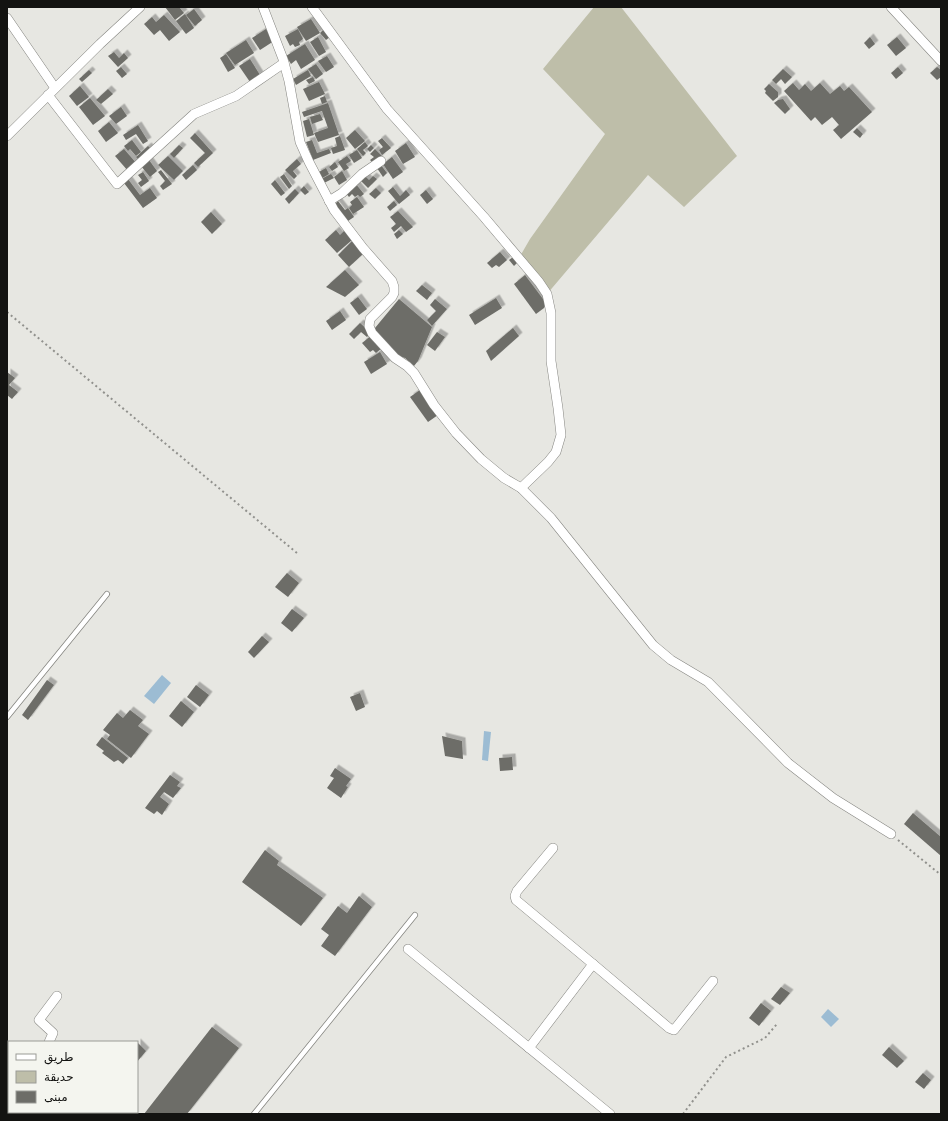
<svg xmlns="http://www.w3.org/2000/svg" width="948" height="1121" viewBox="0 0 948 1121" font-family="'DejaVu Sans',Cairo,sans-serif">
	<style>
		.green { fill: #bebea9 }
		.water { fill: #9cbcd3 }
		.building { fill: #6d6d68; filter: url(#shadow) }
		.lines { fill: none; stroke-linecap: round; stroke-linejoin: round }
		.service-casing { stroke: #858580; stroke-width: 6 }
		.minor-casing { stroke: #858580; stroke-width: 10 }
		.path { stroke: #91918d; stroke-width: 2; stroke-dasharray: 2 3; stroke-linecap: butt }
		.service { stroke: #fff; stroke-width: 4.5 }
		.minor { stroke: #fff; stroke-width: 9 }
	</style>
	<defs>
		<filter id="shadow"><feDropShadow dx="3.5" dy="-3.5" stdDeviation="0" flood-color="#0004"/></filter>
	</defs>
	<rect width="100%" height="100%" fill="#e7e7e2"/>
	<polygon class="green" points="594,7 621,7 737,156 684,207 648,175 547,294 519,258 530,239 605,134 543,69"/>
	<g class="water">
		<polygon points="162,675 171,683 154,704 144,696"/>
		<polygon points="484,731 491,732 488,761 482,760"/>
		<polygon points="828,1009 839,1019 831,1027 821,1017"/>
	</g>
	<g class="building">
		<polygon points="165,7 179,7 184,13 175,20"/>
		<polygon points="194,9 202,20 195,26 186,15"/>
		<polygon points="185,14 194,28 186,34 176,21"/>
		<polygon points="164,15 180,32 169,41 160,30 154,35 144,24 152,17 156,22"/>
		<polygon points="311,19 320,33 306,41 297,27"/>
		<polygon points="266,29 274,41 260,50 252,38"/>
		<polygon points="298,29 303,39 299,42 300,45 295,47 293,44 290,46 285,36"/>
		<polygon points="324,29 330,37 326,40 320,33"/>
		<polygon points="318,37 326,52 319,56 310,42"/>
		<polygon points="870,37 875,44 869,49 864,43"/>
		<polygon points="897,37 906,48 896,56 887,45"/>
		<polygon points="246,40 254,53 235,65 226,53"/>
		<polygon points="305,44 315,60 301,69 296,60 291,64 286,56"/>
		<polygon points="114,52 119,58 124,53 128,58 118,67 108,56"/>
		<polygon points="226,54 235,68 228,72 220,58"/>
		<polygon points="327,56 334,67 326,72 318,61"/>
		<polygon points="250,59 260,75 250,82 239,66"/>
		<polygon points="316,64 323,74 316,79 308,69"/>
		<polygon points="121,67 127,74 122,78 116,71"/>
		<polygon points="898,67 903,73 896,79 891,73"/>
		<polygon points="937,67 941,70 941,77 937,80 930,73"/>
		<polygon points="783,69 792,77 785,84 781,79 776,84 772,80"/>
		<polygon points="89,70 92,73 82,82 79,79"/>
		<polygon points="308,70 311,76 296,85 293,79"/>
		<polygon points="313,77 315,81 309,84 306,80"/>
		<polygon points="319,82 325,94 309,101 303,89"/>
		<polygon points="793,83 799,90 805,84 811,91 820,83 830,94 840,86 844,91 849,87 872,112 841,139 833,130 839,125 832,117 822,125 815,117 811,121 784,91"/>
		<polygon points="769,84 778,92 778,97 773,101 765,93 766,91 764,89"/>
		<polygon points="80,86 89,97 77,106 69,96"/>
		<polygon points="108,89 113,94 101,104 96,100"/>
		<polygon points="325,96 327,102 322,104 320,98"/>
		<polygon points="90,98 105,116 93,125 79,107"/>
		<polygon points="783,99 790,109 785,114 774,103 778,100"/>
		<polygon points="328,103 339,135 318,142 314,133 328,128 322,111 304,117 302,112"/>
		<polygon points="121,107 127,116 116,124 109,116"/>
		<polygon points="320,114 323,120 312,124 310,117"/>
		<polygon points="309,119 314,135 307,137 303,121"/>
		<polygon points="109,122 118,133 106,142 98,131"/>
		<polygon points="138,125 148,141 143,144 136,134 126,140 123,135"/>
		<polygon points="857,128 863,134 860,138 853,132"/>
		<polygon points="355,130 365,141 355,149 346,138"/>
		<polygon points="195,133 213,153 198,167 194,163 205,153 190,138"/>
		<polygon points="340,136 345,150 333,154 331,148 337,146 335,138"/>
		<polygon points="382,138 391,148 382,155 379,150 383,147 378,141"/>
		<polygon points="132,140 141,152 136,156 130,149 128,151 124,146"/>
		<polygon points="312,140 317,153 329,149 331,153 313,160 306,142"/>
		<polygon points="365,142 368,146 363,150 366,153 363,156 357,149"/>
		<polygon points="406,143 415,157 403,164 395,151"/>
		<polygon points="179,145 183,148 174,158 170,154"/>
		<polygon points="371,145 374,148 370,152 367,149"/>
		<polygon points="148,146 152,150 140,161 136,157"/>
		<polygon points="124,149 137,164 128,171 115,156"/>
		<polygon points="375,149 382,156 374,164 370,160 374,157 370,154"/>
		<polygon points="357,150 362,158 354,163 349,155"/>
		<polygon points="168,156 183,171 174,180 158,165"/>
		<polygon points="347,156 351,161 346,164 349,168 344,171 338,162"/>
		<polygon points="392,157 403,172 393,179 383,164"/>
		<polygon points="297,159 301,164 293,171 297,176 294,179 285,170"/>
		<polygon points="149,160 157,171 150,177 141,166"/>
		<polygon points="335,162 338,167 332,171 329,167"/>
		<polygon points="193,165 197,170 186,180 182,175"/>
		<polygon points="381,165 387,173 383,177 377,168"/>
		<polygon points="326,168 329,174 321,179 317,173"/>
		<polygon points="161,170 172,184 163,190 160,186 165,181 158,172"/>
		<polygon points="342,171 347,180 339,185 334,177"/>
		<polygon points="143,172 149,181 141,187 138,183 142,180 138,175"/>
		<polygon points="284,174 292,186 289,189 280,177"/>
		<polygon points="331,174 334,178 324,183 321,179"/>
		<polygon points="365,176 369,180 373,176 377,179 368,188 360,180"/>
		<polygon points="128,179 140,195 150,188 157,198 143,208 124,183"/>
		<polygon points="275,180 285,193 281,196 271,184"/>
		<polygon points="355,183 364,194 360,197 358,195 355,197 352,194 349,197 345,192"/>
		<polygon points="304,186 309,192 305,195 300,190"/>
		<polygon points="393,187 400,196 406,190 410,195 399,204 388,191"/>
		<polygon points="376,188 381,193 375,199 369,194"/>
		<polygon points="295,189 299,193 289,204 285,199"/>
		<polygon points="426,190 433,199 427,204 420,195"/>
		<polygon points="357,197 364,207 353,214 349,208 352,205 350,202"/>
		<polygon points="338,201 345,210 348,208 354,217 348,221 335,204"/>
		<polygon points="394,201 397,205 390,211 387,207"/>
		<polygon points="398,211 413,227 406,232 401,226 394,232 391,228 396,224 390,217"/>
		<polygon points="211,212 222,224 212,234 201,222"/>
		<polygon points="336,230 340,235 344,231 352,240 337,253 325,240"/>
		<polygon points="399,230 403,234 397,239 394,234"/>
		<polygon points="352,241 363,254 349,267 338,255"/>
		<polygon points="500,252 507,260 499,267 496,265 492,268 487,263"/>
		<polygon points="513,257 517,263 514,266 509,260"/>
		<polygon points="345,270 359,285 345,297 326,287"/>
		<polygon points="525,275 546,303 544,308 536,314 514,284"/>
		<polygon points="422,285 432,293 427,300 416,291"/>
		<polygon points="358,297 367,309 359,315 350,303"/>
		<polygon points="496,298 502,308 475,325 469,315"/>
		<polygon points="399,299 432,327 418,361 414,366 405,358 398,356 374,331 375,328"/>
		<polygon points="435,299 447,309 432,326 427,320 436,311 430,305"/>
		<polygon points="340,311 346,320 332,330 326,321"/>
		<polygon points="360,323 371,333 367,337 361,332 354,339 349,334"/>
		<polygon points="513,328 519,336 491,361 486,351"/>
		<polygon points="437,332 445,337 435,351 427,345"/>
		<polygon points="372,335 382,348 376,353 373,350 370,352 362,343"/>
		<polygon points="380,352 387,364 371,374 364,362"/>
		<polygon points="7,372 15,378 9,385 18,392 12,399 7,395"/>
		<polygon points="420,390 438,415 428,422 410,397"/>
		<polygon points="287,573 299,583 288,597 275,587"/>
		<polygon points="292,609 304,618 292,632 281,623"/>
		<polygon points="262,636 269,642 254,658 248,652"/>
		<polygon points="47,680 54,685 28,720 22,715"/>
		<polygon points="196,685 209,695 200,707 187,697"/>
		<polygon points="360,693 365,707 356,711 350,697"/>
		<polygon points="181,701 194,712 182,727 169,716"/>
		<polygon points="130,710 143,720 138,726 149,734 131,758 107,739 110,735 103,730 117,713 123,718"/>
		<polygon points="442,736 462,741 463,759 445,756"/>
		<polygon points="102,737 128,758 123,764 118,760 114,762 102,753 104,751 96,745"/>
		<polygon points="512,757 513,770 500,771 499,758"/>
		<polygon points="335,768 351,779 346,786 348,787 341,798 327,788 334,778 330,776"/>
		<polygon points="170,775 180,782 177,786 181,788 173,798 164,792 160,797 169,804 162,815 157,811 154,814 145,808"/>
		<polygon points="913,813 941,837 941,856 904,824"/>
		<polygon points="265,850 279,861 277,865 323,898 301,926 242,882"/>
		<polygon points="359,896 372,907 335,956 321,946 329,935 321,929 338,906 347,913"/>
		<polygon points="781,987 790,993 780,1005 771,999"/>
		<polygon points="761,1003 771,1011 759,1026 749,1018"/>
		<polygon points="212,1027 239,1048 187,1114 144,1114"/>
		<polygon points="137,1042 146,1051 137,1062"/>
		<polygon points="889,1047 904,1061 897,1068 882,1055"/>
		<polygon points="923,1073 931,1080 924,1089 915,1082"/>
	</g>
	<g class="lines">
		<defs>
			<g id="service">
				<polyline points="7,717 107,594"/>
				<polyline points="254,1114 415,915"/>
			</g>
			<g id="minor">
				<polyline points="263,7 283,59 289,81 300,142 309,162 334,210 363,248 392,281 394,287 394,293 392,297 370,319 369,326 372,333 395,358 407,366 414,373 434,405 456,433 481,459 504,478 521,488 551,518 653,645 671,660 708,682 788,763 833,798 891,834"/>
				<polyline points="312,7 387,109 484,217 539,282 547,294 551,313 551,361 558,408 561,435 556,452 548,462 521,488"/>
				<polyline points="891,7 941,61"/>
				<polyline points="7,18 55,88"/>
				<polyline points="48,95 117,184 194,114 236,96 284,63"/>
				<polyline points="7,136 100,44 140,7"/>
				<polyline points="329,201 342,193 362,174 381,161"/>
				<polyline points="553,848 517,891 515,896 516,900 593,964"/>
				<polyline points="408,949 610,1114"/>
				<polyline points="49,1042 53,1033 39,1020 57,996"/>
				<polyline points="529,1048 593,964 669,1028 674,1030 713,981"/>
				<polyline points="84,1112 86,1114"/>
			</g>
		</defs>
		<use href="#service" class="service-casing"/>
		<use href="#minor" class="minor-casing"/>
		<g class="path">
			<polyline points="7,312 297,553"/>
			<polyline points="898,840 941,875"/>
			<polyline points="683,1114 726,1057 765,1038 777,1024"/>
		</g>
		<use href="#service" class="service"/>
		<use href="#minor" class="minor"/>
	</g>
	<rect width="948" height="1121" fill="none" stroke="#131311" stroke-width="16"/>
	<rect x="8" y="1041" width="130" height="72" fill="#f4f5ef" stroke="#9a9b96"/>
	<rect x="16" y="1054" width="20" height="6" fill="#ffffff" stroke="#9a9b96"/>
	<text x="44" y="1061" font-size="12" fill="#131311">طريق</text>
	<rect x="16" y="1071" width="20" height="12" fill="#bebea9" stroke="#9a9b96"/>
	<text x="44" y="1081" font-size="12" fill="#131311">حديقة</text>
	<rect x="16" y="1091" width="20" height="12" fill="#6d6d68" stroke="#9a9b96"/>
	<text x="44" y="1101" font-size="12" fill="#131311">مبنى</text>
</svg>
